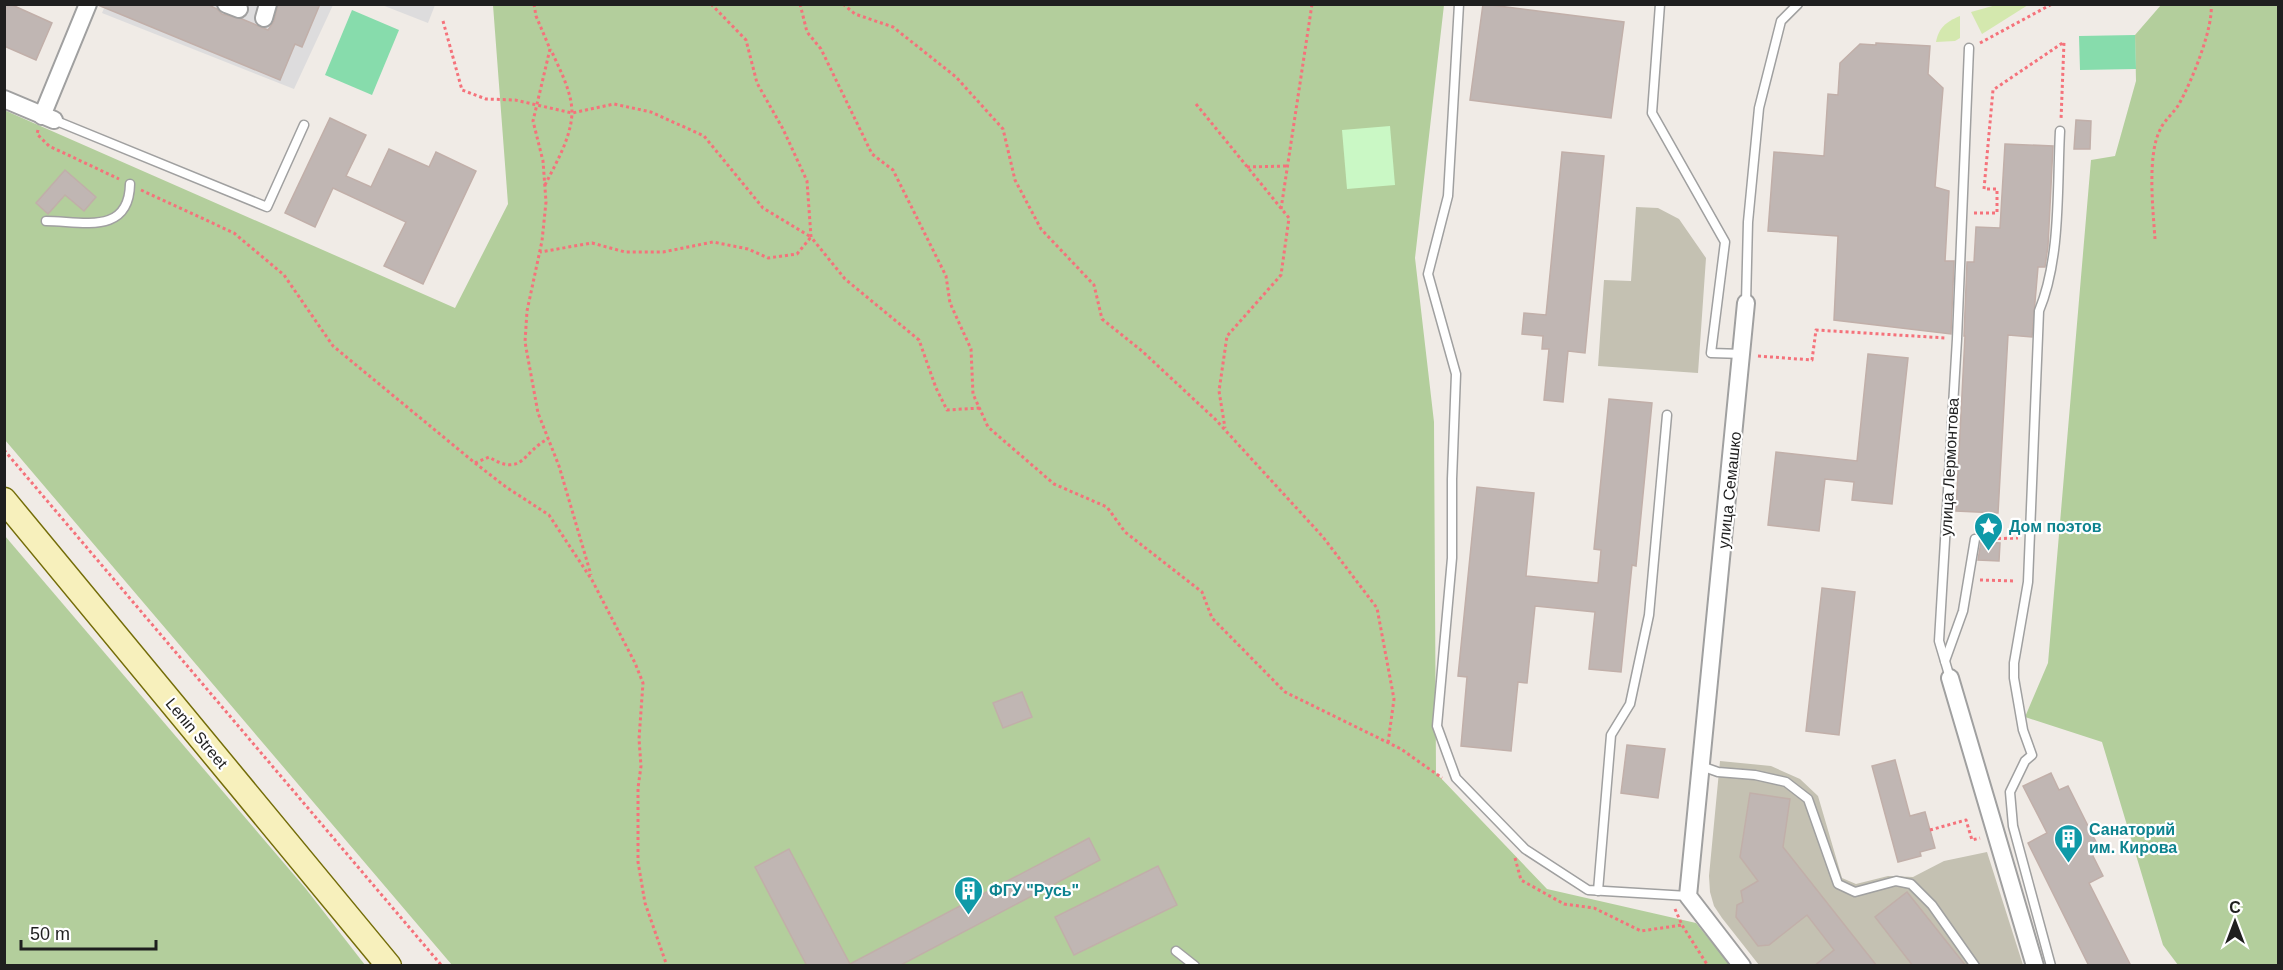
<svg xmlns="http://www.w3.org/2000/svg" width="2283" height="970" viewBox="0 0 2283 970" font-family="Arial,sans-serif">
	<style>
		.residential { fill: #dddcdd }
		.construction { fill: #c4c1b2 }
		.grass { fill: #d4e8ae }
		.forest { fill: #b3ce9c }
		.park { fill: #caf8c5 }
		.pitch { fill: #87dcac }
		.building { fill: #c0b6b3; stroke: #c1afa9; stroke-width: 1.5 }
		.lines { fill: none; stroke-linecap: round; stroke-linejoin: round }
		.service-casing { stroke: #a0a0a0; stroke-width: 11 }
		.minor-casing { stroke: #a0a0a0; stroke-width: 20 }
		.secondary-casing { stroke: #746d09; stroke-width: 27 }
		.path { stroke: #f5727b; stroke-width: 3; stroke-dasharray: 3 3; stroke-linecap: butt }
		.service { stroke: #fff; stroke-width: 8 }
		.minor { stroke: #fff; stroke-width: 16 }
		.secondary { stroke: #f7f0bc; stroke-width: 24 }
		.labels { text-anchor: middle; stroke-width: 4.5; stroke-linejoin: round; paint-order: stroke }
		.street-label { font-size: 16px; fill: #1f1f1f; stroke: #fff }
		.culture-label { font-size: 16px; font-weight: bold; fill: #0d838f; stroke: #fff; text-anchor: start }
	</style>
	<rect width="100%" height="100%" fill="#f0ebe6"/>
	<g class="residential">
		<polygon points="106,4 333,5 294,89 102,13"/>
		<polygon points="382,5 435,5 428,23"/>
	</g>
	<g class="construction">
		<polygon points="1636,207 1658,208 1679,219 1706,258 1698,373 1598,366 1604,280 1631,281"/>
		<polygon points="1720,761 1771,766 1800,779 1818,796 1842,878 1856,884 1888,876 1913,877 1944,861 1987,852 2023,965 1759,965 1722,918 1714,906 1710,892 1709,876"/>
	</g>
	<g class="grass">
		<polygon points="1996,5 2028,5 1982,34 1971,12"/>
		<path d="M1960,16V38L1955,41L1936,42C1939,27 1946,22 1960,16Z"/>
	</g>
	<g class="forest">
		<polygon points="493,5 1444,5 1415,258 1434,422 1436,773 1547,889 1696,923 1730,965 452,965 5,440 4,110 455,308 508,204"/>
		<polygon points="2161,5 2278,5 2278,965 2178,965 2163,945 2102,742 2025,717 2048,663 2091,160 2115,156 2136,81 2135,35"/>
		<polygon points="5,536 306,889 365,965 5,965"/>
	</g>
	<polygon class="park" points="1390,126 1395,185 1347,189 1342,130"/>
	<g class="pitch">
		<polygon points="352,10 399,30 372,95 325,75"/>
		<polygon points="2135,35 2136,69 2080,70 2079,36"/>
	</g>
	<g class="building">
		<polygon points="4,4 10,4 52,23 36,60 4,46"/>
		<polygon points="207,4 217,9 222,14 242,19 268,30 274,21 278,4 320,4 302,47 295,44 280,80 98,5"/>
		<polygon points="1483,4 1624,22 1611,118 1470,100"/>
		<polygon points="1876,43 1930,46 1928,74 1943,88 1935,187 1949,191 1945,261 1954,261 1951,334 1834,320 1838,236 1768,231 1774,152 1824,156 1828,94 1838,95 1840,63 1860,44 1876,45"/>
		<polygon points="330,118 366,135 346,176 371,187 389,149 429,167 436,152 476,171 423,284 384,266 406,222 333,188 315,227 285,213"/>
		<polygon points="2076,120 2091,121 2090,149 2074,149"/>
		<polygon points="2005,144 2053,146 2048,246 2045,267 2038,267 2032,337 2008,335 1998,513 1956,511 1965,336 1964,336 1967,262 1974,262 1976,227 2000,228"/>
		<polygon points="1562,152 1604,156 1585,353 1568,351 1563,402 1544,400 1549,349 1542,349 1543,336 1522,334 1524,313 1546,315"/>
		<polygon points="65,170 96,197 84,211 65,195 48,214 36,203"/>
		<polygon points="1868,354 1908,358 1892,504 1852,500 1854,482 1825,479 1819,531 1768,525 1776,452 1857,461"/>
		<polygon points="1609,399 1652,403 1636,566 1632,565 1621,672 1589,669 1595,612 1535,606 1527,683 1518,682 1511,751 1461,746 1467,677 1458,676 1477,487 1534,493 1526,576 1598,583 1601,550 1594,549"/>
		<polygon points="1981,542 2000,543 1999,561 1978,560"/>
		<polygon points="1822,588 1855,592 1839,735 1806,731"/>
		<polygon points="1022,692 1032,717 1003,728 993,703"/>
		<polygon points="1627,745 1665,749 1658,798 1621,793"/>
		<polygon points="1895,760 1910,816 1925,812 1935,848 1920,852 1921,856 1898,862 1872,766"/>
		<polygon points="2051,773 2059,790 2068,786 2099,848 2091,852 2103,876 2089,883 2131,966 2089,966 2028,843 2047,833 2023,786"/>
		<polygon points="1750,793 1790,799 1783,847 1877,966 1814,966 1834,950 1807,915 1769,945 1758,946 1736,917 1737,905 1743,902 1741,891 1758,881 1740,857"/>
		<polygon points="1089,838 1100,860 899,966 807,966 755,867 789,849 850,964"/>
		<polygon points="1158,866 1177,905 1074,955 1055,917"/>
		<polygon points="1907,892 1966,966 1913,966 1875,917"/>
	</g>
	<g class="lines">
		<defs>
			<g id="service">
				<polyline points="1459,4 1448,196 1428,274 1456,374 1452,479 1452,558 1437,726 1456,778 1525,849 1588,890 1688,896"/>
				<polyline points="1660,4 1652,113 1725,242 1711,353 1743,354"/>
				<polyline points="54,120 267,207 304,125"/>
				<path d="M46,221C81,221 129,236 130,184"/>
				<polyline points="1746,303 1748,222 1759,108 1781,21 1798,4"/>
				<polyline points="1945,661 1963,611 1975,539"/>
				<polyline points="1950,678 1939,641 1957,339 1969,48"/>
				<polyline points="1701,766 1718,772 1755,775 1786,782 1808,799 1838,884 1855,892 1896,881 1911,884 1932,905 1975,966"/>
				<polyline points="1598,891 1611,735 1630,704 1649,615 1667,415"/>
				<polyline points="1176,951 1195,966"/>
				<path d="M2051,966L2013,826L2010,792L2025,761L2032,755L2023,730L2014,678V663L2028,582L2039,311C2061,258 2057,188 2060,131"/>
			</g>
			<g id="minor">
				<polyline points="226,4 239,9"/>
				<polyline points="264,18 268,4"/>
				<polyline points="4,99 54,120"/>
				<polyline points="42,116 88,4"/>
				<polyline points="1950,678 2035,966"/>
				<polyline points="1742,966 1688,896 1746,303"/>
			</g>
			<polyline id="secondary" points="4,500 389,966"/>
		</defs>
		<use href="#service" class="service-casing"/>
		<use href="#minor" class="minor-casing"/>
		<use href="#secondary" class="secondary-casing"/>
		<g class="path">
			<polyline points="534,4 536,16 550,49 533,121 543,161 546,202 542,241 527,311 525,342 538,413 559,466 591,575"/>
			<polyline points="711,4 746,40 757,83 783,129 807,181 811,237 845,279 919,340 936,388 947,410 980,408"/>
			<polyline points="800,4 807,32 821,49 872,154 893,170 946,276 950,303 971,349 973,394 988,427 1054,484 1107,507 1125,532 1202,592 1212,618 1285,692 1401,749 1442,778"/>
			<polyline points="843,4 855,14 893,27 956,77 1003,129 1015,180 1041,229 1094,285 1102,319 1142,351 1215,419 1323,537 1377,608 1394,699 1388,743"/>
			<polyline points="443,21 462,90 486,99 515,100 572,113 614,104 651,112 704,136 763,208 811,237 797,254 768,258 748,249 713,242 663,252 625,252 592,243 540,252"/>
			<polyline points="1980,43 2052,4"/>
			<polyline points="1196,104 1289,218 1281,275 1227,336 1219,391 1225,428"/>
			<polyline points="38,130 37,134 49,146 119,179"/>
			<polyline points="1247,167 1287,166"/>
			<path d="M545,185C556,163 571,138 572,113C572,92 560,70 551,50"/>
			<polyline points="141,190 234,233 284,275 333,346 475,463 506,487 549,515 592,580 635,663 643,683 639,739 641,766 638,788 638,862 645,903 667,966"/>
			<polyline points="1281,209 1312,4"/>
			<polyline points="1974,213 1997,213 1997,189 1984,189 1993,90 2064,42 2061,120"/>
			<path d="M2155,239C2153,210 2147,155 2160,130C2164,120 2174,113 2179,104C2191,83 2214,27 2211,4"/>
			<polyline points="1758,356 1812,360 1816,330 1946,338"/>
			<polyline points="4,450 442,966"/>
			<path d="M475,463L489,457C523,478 523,451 548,439"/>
			<polyline points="1986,539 2018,538"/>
			<polyline points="1980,580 2015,581"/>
			<polyline points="1930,830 1966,820 1972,840 1980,838"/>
			<polyline points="1515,858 1521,880 1564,904 1594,908 1641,931 1682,925"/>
			<polyline points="1675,909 1682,925 1708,966"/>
		</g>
		<use href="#service" class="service"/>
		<use href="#minor" class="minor"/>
		<use href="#secondary" class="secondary"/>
	</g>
	<defs>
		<symbol id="sight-pin" viewBox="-11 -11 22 30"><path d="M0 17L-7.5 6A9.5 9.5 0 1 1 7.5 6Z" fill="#0f9aa8" stroke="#fff"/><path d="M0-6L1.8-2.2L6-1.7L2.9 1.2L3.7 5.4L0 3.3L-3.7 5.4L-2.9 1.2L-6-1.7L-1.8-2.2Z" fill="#fff"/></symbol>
		<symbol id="building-pin" viewBox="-11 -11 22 30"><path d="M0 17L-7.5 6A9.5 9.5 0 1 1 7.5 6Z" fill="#0f9aa8" stroke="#fff"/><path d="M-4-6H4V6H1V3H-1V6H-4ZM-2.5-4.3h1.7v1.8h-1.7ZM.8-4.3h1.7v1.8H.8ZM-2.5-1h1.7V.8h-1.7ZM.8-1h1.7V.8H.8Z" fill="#fff"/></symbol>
	</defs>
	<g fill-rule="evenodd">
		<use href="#sight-pin" x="1972" y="510" width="33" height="45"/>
		<use href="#building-pin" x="2052" y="822" width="33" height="45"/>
		<use href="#building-pin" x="952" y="874" width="33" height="45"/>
	</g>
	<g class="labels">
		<g class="street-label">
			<text transform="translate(1949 467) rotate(-87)" y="6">улица Лермонтова</text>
			<text transform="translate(1729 490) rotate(-84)" y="6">улица Семашко</text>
			<text transform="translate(197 733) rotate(50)" y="6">Lenin Street</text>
		</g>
		<g class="culture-label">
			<text x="2009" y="532">Дом поэтов</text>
			<text x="2089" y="835">Санаторий<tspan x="2089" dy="18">им. Кирова</tspan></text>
			<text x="989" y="896">ФГУ "Русь"</text>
		</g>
	</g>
	<rect width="2283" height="970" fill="none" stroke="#1f1f1f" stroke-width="12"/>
	<g transform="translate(2235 922)" stroke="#ffffff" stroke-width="4.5" paint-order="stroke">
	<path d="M0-4.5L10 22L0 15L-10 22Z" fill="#1f1f1f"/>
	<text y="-9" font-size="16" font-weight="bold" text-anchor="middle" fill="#1f1f1f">С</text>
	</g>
	<path d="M21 940v9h135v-9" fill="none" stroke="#1f1f1f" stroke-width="3"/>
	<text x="30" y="940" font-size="18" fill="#1f1f1f" stroke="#ffffff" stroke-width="4.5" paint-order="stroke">50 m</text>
</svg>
